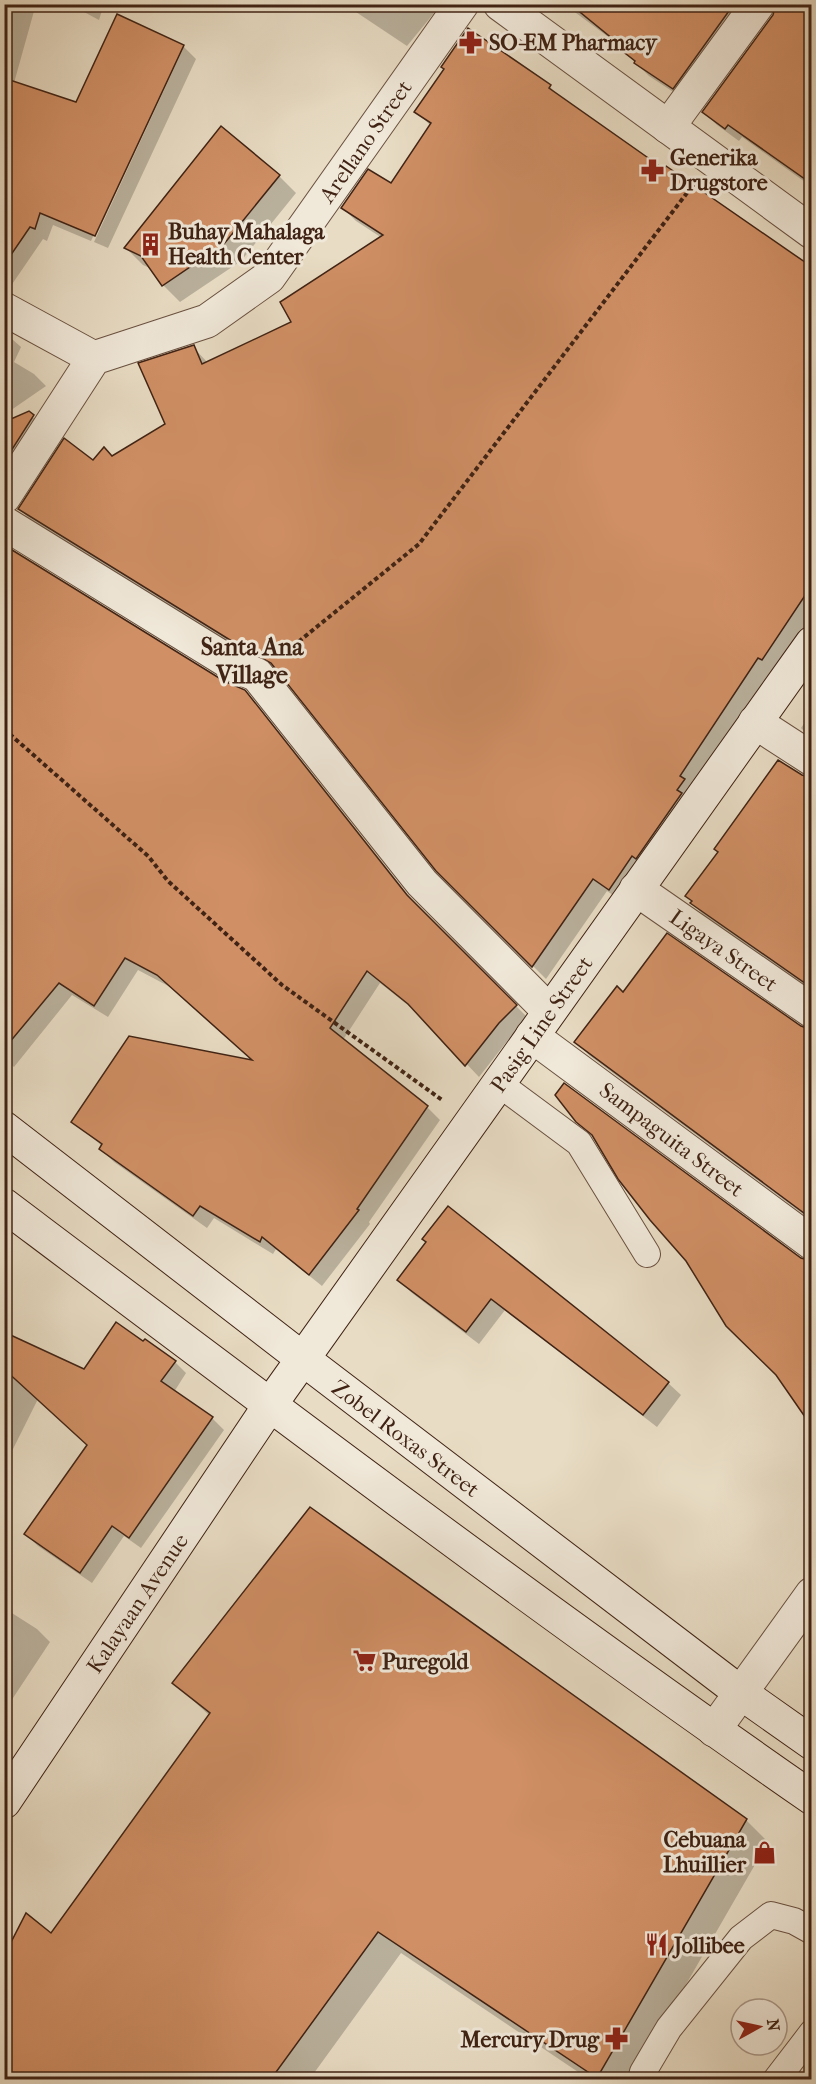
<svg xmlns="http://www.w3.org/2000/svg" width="816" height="2084" viewBox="0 0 816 2084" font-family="'IM FELL French Canon',serif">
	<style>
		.shadow { fill: #0003 }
		.building { fill: #d08f65; stroke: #402314; stroke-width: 1.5 }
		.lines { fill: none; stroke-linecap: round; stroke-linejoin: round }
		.lane-casing { stroke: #6a5140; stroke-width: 28 }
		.street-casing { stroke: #6a5140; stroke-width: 35 }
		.secondary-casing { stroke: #402314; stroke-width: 35 }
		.path { stroke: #402314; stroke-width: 4; stroke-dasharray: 4.5 3; stroke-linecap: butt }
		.lane { stroke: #f0e8d9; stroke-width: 26 }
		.street { stroke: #f0e8d9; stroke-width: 33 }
		.secondary { stroke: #f0e8d9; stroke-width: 33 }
		.labels { text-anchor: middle; stroke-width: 6; stroke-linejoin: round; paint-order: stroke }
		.poi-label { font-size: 22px; font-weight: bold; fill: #402314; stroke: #f0e8d9; text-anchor: start }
		.street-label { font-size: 22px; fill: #402314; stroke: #f0e8d9 }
		.neighbourhood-label { font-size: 24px; font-weight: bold; fill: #402314; stroke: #f0e8d9 }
	</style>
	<rect width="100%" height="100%" fill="#e8dcc4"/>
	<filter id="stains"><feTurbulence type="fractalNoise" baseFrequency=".00333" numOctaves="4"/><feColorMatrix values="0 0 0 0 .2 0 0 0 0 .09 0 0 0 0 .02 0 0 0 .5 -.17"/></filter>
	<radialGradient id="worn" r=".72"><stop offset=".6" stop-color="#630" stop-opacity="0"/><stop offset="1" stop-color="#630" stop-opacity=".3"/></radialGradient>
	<g class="shadow">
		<polygon points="4,4 36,4 14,83 77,104 183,46 196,59 108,248 94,242 183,49 180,49 91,241 53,225 47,241 43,239 4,296"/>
		<polygon points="69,4 104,4 99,20"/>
		<polygon points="344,4 437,4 439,7 407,46"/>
		<polygon points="564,4 758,4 687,101 649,76 615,42"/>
		<polygon points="812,4 812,187 742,137 739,141 717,125 704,112 774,16"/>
		<polygon points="550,87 563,100 664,171 810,268 812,265 812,644 776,672 772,670 693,790 623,902 607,891 546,979 437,870 281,673 258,661 33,522 19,509 93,462 112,457 167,425 193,347 208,363 293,323 382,238 356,221 343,208 392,185 431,126 416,111"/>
		<polygon points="279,176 296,193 241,261 180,302 163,285 152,269 143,265 126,248"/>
		<polygon points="4,332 21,347 14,362 34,374 46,386 4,415"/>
		<polygon points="28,413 46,429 4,494 4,423"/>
		<polygon points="4,547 223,682 244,692 258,705 420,910 529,1019 512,1035 479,1077 419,1014 380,983 343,1040 427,1107 440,1120 369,1222 370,1224 322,1286 276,1249 273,1254 214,1218 207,1228 114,1162 101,1149 102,1146 73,1121 255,1063 172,988 138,970 108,1017 72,995 14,1067 4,1059"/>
		<polygon points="812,712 812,739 801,728"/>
		<polygon points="801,776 812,779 812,990 705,917 692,903"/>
		<polygon points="624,994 801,1028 812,1032 812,1221 590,1056 576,1042"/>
		<polygon points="428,1242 668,1383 681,1395 657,1427 505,1310 479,1344 412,1293 399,1280"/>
		<polygon points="4,1335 84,1371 175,1362 186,1373 174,1392 212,1418 224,1430 141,1548 124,1536 92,1583 38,1546 26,1534 89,1445 38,1399 7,1461 4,1460"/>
		<polygon points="4,1608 37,1629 50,1642 11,1701 6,1698 4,1701"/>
		<polygon points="174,1683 746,1820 768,1842 631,2080 590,2080 401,1953 309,2080 4,2080 4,1960 52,1935 210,1716"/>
	</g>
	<g class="building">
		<polygon points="570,4 734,4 673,89 634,63 635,61 612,43 614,40"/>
		<polygon points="776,4 812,4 812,184 728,125 725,129 702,112 773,15"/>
		<polygon points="117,14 184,45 95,236 40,213 35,229 30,227 4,265 4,78 76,102"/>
		<polygon points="468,28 551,85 549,88 664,169 666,166 812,267 812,585 762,660 758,658 680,776 685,779 677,790 682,793 636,859 632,856 609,890 593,879 532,967 436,871 271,663 243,648 18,509 64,438 93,460 104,447 112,456 165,424 138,363 194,345 202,364 291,322 280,302 383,235 341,208 368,169 391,183 431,123 414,112 444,69 441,67"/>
		<polygon points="221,126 280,175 224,244 162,286 141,256 124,248"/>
		<polygon points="29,411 34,415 4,462 4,422"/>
		<polygon points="4,545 224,681 245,690 407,895 517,1005 499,1023 465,1066 408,1004 367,971 330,1028 428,1106 357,1209 359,1210 309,1275 262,1237 260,1242 200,1206 193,1216 99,1149 102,1144 71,1122 129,1036 252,1060 157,975 125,958 94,1006 59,983 4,1049"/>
		<polygon points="778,760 802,775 812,778 812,988 690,903 692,901 685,896 718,852 714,849"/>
		<polygon points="667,933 801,1026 812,1030 812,1219 574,1042 617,986 623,992"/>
		<polygon points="564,1083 801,1258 812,1261 812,1427 776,1375 726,1326 686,1261 650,1220 618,1179 592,1135 576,1122 555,1095"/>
		<polygon points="448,1206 669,1382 643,1415 491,1299 466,1332 397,1280 426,1242 422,1239"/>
		<polygon points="116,1322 143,1341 145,1339 176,1361 161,1381 213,1417 129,1538 112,1526 80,1573 24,1534 87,1445 4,1369 4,1332 84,1369"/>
		<polygon points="310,1507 747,1819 597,2078 378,1932 271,2079 4,2079 4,1956 26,1913 51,1933 210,1713 172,1683"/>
	</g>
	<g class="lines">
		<defs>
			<g id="lane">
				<polyline points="498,1083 579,1143 647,1254"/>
				<polyline points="641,2080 643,2072 669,2028 741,1938 771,1915 794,1921 812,1931"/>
				<polyline points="776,2080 812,2033"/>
			</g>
			<g id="street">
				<polyline points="500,4 812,232"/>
				<polyline points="668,127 758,4"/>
				<polyline points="4,309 94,358"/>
				<polyline points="4,497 94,358 207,321 269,277 462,4"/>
				<polyline points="4,523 234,665 257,675 422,883 549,1011"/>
				<polyline points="755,722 812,759"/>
				<polyline points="636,889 812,1011"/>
				<polyline points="532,1036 812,1243"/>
				<polyline points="714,1730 812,1594"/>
			</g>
			<g id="secondary">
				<polyline points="4,1128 303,1359 741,1693 812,1743"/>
				<path d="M4,1205C271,1406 537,1607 812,1798"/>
				<polyline points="4,1802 270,1405 812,643"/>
			</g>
		</defs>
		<use href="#lane" class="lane-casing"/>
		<use href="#street" class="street-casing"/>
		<use href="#secondary" class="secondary-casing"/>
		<g class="path">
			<polyline points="287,651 419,544 690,189"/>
			<polyline points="4,729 148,856 168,881 282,985 442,1100"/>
		</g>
		<use href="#lane" class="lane"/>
		<use href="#street" class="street"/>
		<use href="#secondary" class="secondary"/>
	</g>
	<defs>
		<symbol id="pharmacy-bare" viewBox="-9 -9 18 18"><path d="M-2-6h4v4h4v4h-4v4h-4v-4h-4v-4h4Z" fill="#8f2418" stroke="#f0e8d9" stroke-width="2.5" paint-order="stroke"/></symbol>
		<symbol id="building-bare" viewBox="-9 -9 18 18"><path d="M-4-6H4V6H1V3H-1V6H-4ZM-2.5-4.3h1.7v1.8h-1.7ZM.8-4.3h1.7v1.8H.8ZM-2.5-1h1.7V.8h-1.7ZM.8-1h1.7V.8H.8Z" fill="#8f2418" stroke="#f0e8d9" stroke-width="2.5" paint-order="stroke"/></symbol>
		<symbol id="supermarket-bare" viewBox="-9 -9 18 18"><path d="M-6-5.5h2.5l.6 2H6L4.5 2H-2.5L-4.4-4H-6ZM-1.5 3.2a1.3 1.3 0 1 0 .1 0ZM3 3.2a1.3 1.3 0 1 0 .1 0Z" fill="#8f2418" stroke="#f0e8d9" stroke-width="2.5" paint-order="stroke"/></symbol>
		<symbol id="shop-bare" viewBox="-9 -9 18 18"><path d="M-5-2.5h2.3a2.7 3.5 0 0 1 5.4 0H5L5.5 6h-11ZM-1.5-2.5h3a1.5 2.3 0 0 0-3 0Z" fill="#8f2418" stroke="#f0e8d9" stroke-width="2.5" paint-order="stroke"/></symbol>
		<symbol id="restaurant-bare" viewBox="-9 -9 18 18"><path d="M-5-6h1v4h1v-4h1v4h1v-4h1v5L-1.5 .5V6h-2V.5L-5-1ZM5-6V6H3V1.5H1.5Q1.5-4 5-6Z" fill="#8f2418" stroke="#f0e8d9" stroke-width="2.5" paint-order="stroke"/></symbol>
	</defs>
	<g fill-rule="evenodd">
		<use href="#pharmacy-bare" x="454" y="26" width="33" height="33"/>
		<use href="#pharmacy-bare" x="636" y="154" width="33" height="33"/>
		<use href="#building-bare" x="134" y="228" width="33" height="33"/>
		<use href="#supermarket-bare" x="348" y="1644" width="33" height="33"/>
		<use href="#shop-bare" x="748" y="1836" width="33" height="33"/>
		<use href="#restaurant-bare" x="640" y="1928" width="33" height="33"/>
		<use href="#pharmacy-bare" x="600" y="2022" width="33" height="33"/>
	</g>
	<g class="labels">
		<g class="poi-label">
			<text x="489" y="50">SO-EM Pharmacy</text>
			<text x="670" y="165">Generika<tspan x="670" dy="25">Drugstore</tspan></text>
			<text x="168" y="239">Buhay Mahalaga<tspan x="168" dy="25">Health Center</tspan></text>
			<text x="382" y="1669">Puregold</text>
			<text x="746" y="1847" text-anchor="end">Cebuana<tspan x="746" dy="25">Lhuillier</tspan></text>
			<text x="674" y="1953">Jollibee</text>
			<text x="599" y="2047" text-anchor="end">Mercury Drug</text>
		</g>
		<g class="street-label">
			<text transform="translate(365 141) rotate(-55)" y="8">Arellano Street</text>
			<text transform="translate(724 950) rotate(35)" y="8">Ligaya Street</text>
			<text transform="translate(541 1024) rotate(-55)" y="8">Pasig Line Street</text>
			<text transform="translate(672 1139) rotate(37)" y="8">Sampaguita Street</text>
			<text transform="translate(406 1438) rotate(37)" y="8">Zobel Roxas Street</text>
			<text transform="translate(137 1603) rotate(-56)" y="8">Kalayaan Avenue</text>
		</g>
		<g class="neighbourhood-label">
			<text x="252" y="655">Santa Ana<tspan x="252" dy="28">Village</tspan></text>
		</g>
	</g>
	<rect width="816" height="2084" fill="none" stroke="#e8dcc4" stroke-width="24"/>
	<rect x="6" y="6" width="804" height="2072" fill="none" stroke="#402314" stroke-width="3"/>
	<rect x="12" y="12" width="792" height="2060" fill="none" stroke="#402314" stroke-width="1.5"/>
	<g transform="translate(759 2027) rotate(82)"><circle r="28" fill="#f0e8d9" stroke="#aa998a" stroke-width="1.5"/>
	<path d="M0-4.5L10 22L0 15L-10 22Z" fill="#8f2418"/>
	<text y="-9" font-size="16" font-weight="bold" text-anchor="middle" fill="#402314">N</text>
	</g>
	<rect width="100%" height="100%" filter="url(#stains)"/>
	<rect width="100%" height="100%" fill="url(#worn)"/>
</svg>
